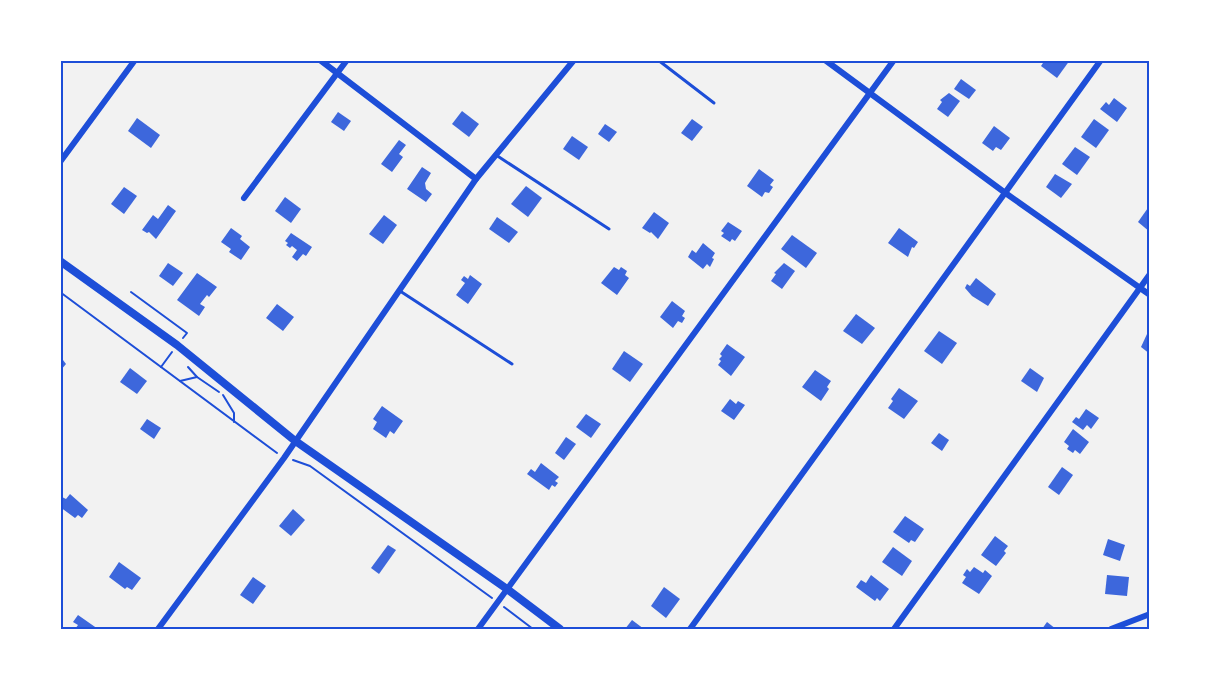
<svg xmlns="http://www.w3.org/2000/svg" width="1210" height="689" viewBox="0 0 1210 689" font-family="Mulish,sans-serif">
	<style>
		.building { fill: #3d67dc }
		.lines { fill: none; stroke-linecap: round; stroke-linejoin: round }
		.path { stroke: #1d4ed8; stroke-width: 2 }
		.service { stroke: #1d4ed8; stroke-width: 3 }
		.minor { stroke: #1d4ed8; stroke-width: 6 }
		.tertiary { stroke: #1d4ed8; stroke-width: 8 }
		.neatline { fill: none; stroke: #1d4ed8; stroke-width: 2 }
	</style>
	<rect width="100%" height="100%" fill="#f2f2f2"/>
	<g class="building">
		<polygon points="1045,60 1070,60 1057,78 1041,66"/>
		<polygon points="961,79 976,90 969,99 954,89"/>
		<polygon points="949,93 960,101 948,117 937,109 942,102 940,100"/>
		<polygon points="1114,98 1127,108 1117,122 1100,109 1106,102 1109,105"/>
		<polygon points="462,111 479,124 469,137 452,124"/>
		<polygon points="338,112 351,121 344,131 331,122"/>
		<polygon points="137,118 160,135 151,148 128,131"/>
		<polygon points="692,119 703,127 692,141 681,133"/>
		<polygon points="1094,119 1109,130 1096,148 1081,137"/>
		<polygon points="605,124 617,132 609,142 598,134"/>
		<polygon points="994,126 1010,138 1001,150 996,147 993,151 982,143"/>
		<polygon points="572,136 588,147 579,160 563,149"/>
		<polygon points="399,140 406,145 399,154 403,157 392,172 381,164"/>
		<polygon points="1075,147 1090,157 1077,175 1062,164"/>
		<polygon points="422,167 431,173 425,183 426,189 432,194 426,202 407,189"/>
		<polygon points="759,169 774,180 770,185 773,187 769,193 765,192 762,197 747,186"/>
		<polygon points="1055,174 1072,184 1061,198 1046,187"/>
		<polygon points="526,186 542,198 528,217 511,204"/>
		<polygon points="124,187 137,196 124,214 111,204"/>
		<polygon points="285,197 301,209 291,223 275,211"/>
		<polygon points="168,205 176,211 156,239 149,232 147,233 142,230 153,215 158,219"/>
		<polygon points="1150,205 1150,232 1138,222"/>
		<polygon points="654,212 669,223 658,239 651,232 650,233 642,228"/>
		<polygon points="384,215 397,225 383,244 369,234"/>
		<polygon points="497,217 518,232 509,243 489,229"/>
		<polygon points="728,222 742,231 735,241 732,239 730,242 721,236 724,233 721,231"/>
		<polygon points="231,228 242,236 240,239 250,247 241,260 229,252 231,249 221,242"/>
		<polygon points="899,228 918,242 914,248 912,247 908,257 888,243"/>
		<polygon points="291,233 312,247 306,256 303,254 297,261 292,257 297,250 292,246 290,248 286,245 288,243 285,241"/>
		<polygon points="792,235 817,253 806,268 781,249"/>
		<polygon points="703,243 715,253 712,258 714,259 710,267 707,264 703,269 688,257 692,250 696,253"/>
		<polygon points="168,263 183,273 173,286 159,276"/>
		<polygon points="784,263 795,271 782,289 771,281 776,274 774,273"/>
		<polygon points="614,267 619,270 621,267 627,271 625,275 629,278 617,295 601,283"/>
		<polygon points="197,273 217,287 209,297 207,295 200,304 205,307 199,316 177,300"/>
		<polygon points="470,275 482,284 468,304 456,295 465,283 461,280 464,276 468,279"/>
		<polygon points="976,278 996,294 988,306 972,296 965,288 967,284 970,286"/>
		<polygon points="672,301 685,311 682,316 685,318 682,323 678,321 673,328 660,317"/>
		<polygon points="277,304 294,317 283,331 266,318"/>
		<polygon points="856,314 875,328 862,344 843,331"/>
		<polygon points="939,331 957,343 942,364 924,351"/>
		<polygon points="1147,334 1150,336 1150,354 1141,347"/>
		<polygon points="727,344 745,357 731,376 718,365 721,361 719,359 722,356 720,354"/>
		<polygon points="624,351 643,364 630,382 612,369"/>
		<polygon points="60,356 66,364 60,371"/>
		<polygon points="130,368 147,381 137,394 120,382"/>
		<polygon points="1030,368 1044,378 1037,392 1021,381"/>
		<polygon points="815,370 831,381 827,387 829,389 821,401 802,387"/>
		<polygon points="899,388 918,401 904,419 888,408 893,401 891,399"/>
		<polygon points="730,399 736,404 738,401 745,405 734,420 721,411"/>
		<polygon points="382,406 403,421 394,434 390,431 386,438 373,429 377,422 373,419"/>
		<polygon points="1086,409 1099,418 1091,429 1087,425 1083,430 1072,422 1076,417 1079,419"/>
		<polygon points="586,414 601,424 591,438 576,427"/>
		<polygon points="147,419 161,428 154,439 140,429"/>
		<polygon points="1073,429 1089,442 1080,454 1075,450 1073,453 1067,449 1069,446 1064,442"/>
		<polygon points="939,433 949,440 942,451 931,443"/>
		<polygon points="566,437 576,444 564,460 555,453"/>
		<polygon points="541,463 559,477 555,481 558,483 555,487 552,485 549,490 527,474 531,469 535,472"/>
		<polygon points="1062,467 1073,475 1059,495 1048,487"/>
		<polygon points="70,494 88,510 82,518 78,515 75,518 60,507 62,497 66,499"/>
		<polygon points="293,509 305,520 291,536 279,526"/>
		<polygon points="905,516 924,529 915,542 911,540 909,543 893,532"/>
		<polygon points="995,536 1008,546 1004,551 1006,553 996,566 981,555"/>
		<polygon points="1108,539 1125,545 1120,561 1103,555"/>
		<polygon points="388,545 396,550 379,574 371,568"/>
		<polygon points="893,547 912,561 902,576 882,562"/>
		<polygon points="119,562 141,578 132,590 127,587 125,589 109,577"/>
		<polygon points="974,567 983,573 985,570 992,576 979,594 962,583 966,577 963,575 967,569 970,572"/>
		<polygon points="871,575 889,589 880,601 877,598 875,601 856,587 861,580 866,583"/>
		<polygon points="1107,575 1129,577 1127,596 1105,594"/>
		<polygon points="253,577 266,586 253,604 240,595"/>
		<polygon points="664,587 680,599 666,618 651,606"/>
		<polygon points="78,615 98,629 75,629 78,625 73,622"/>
		<polygon points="632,620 644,629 625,629"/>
		<polygon points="1047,622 1056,629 1042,629"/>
	</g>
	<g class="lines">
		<g class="path">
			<polyline points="60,292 277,453"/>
			<polyline points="131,292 187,333 183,338"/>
			<polyline points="161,367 172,352"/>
			<polyline points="188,367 197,377 219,392"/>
			<polyline points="180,381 197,377"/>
			<polyline points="223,395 234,413 234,422"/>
			<polyline points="293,460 310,466 492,598"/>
			<polyline points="504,607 533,629"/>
		</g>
		<g class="service">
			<polyline points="658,60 714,103"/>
			<polyline points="496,155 609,229"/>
			<polyline points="400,291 512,364"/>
		</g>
		<g class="minor">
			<polyline points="320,60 476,179"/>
			<polyline points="825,60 1004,192 1150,295"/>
			<polyline points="60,162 135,60"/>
			<polyline points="244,198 347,60"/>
			<polyline points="158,629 284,458 476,179 574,60"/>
			<polyline points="478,629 894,60"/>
			<polyline points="690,629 1101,60"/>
			<polyline points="894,629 1150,274"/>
			<polyline points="1111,629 1150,614"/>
		</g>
		<polyline class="tertiary" points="60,261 177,345 294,440 507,589 560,629"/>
	</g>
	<rect width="1210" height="689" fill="none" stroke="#ffffff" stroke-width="123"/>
	<rect x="62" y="62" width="1086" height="566" class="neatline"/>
</svg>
